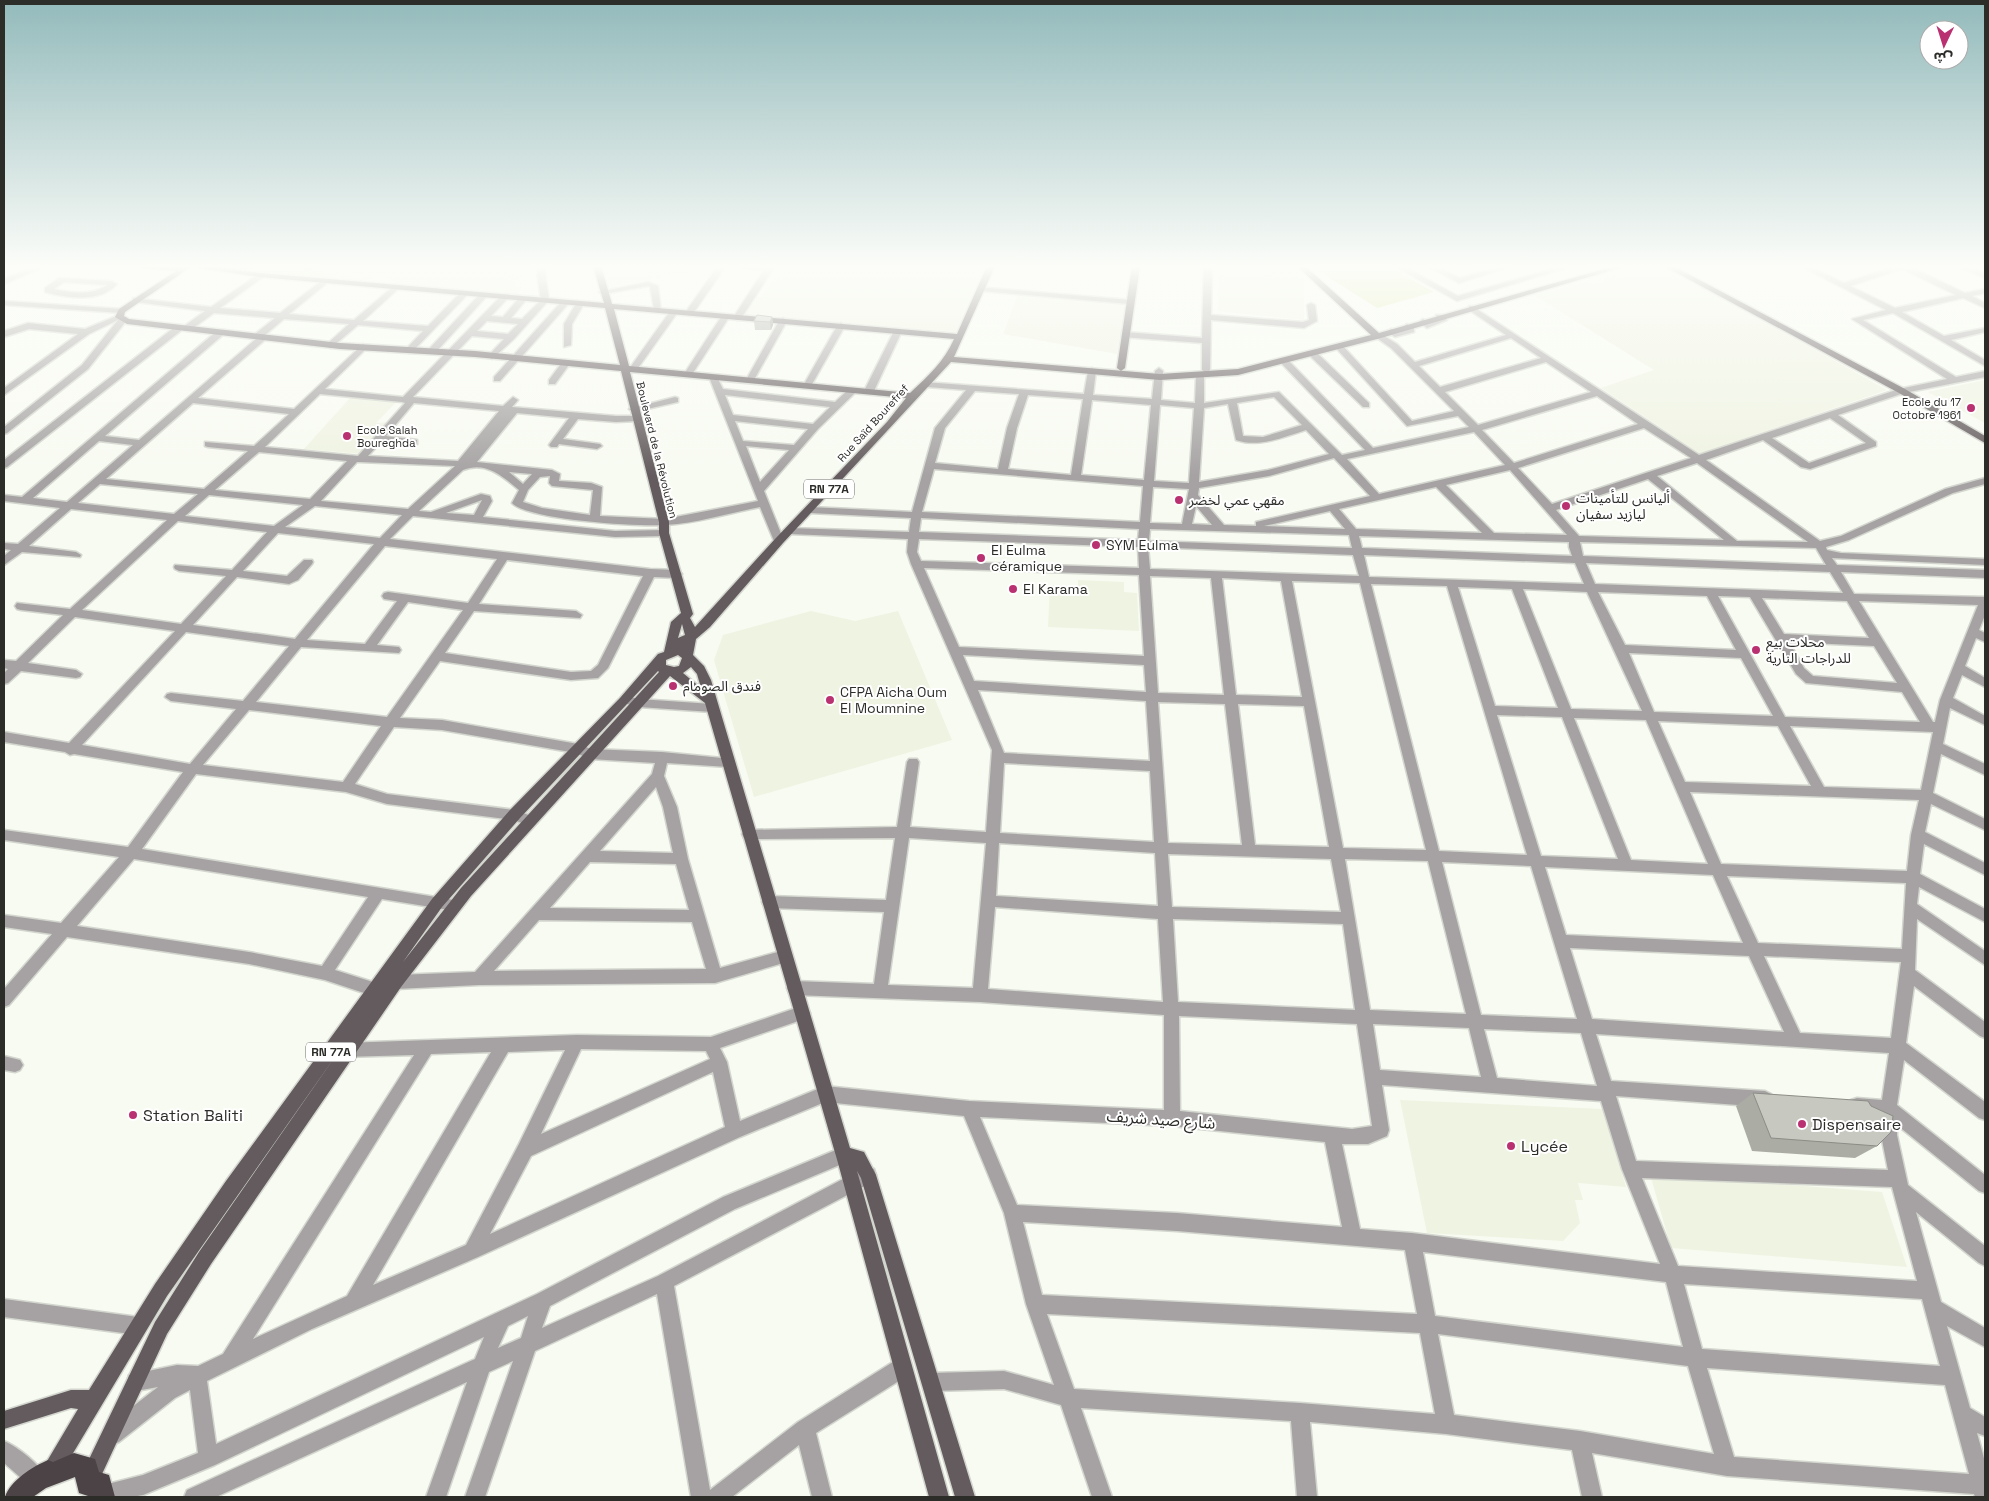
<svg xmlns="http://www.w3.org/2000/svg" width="1989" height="1501" viewBox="0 0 1989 1501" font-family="'Space Grotesk','Noto Sans Arabic',sans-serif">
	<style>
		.built { fill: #eff3e2 }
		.green { fill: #dae8a7 }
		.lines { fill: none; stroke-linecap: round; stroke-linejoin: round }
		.minor-casing { stroke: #d3d6ce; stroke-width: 3 }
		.major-casing { stroke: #d3d6ce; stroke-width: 3 }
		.highway-casing { stroke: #d3d6ce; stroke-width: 3 }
		.minor { fill: #a6a2a3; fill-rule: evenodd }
		.major { fill: #635b5d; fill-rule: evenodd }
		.highway { fill: #4b4345; fill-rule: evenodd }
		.wall { fill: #abada5 }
		.shaded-wall { fill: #8b8d86 }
		.building { fill: #c7c9c0; stroke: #8b8d86 }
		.poi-dot { fill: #b93171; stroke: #fff; stroke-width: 2 }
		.labels { text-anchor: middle; stroke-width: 4; stroke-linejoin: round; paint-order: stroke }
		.far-poi-label { font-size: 11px; fill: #2c2d29; stroke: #fff; text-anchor: end }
		.far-street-label { font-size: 11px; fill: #2c2d29; stroke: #fff }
		.shield { fill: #fff; stroke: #6b6c69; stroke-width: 1 }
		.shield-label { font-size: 12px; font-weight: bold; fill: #2c2d29 }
		.poi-label { font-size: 14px; fill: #2c2d29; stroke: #fff; text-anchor: start }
		.near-poi-label { font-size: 16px; fill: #2c2d29; stroke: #fff; text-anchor: start }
		.near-street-label { font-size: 16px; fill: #2c2d29; stroke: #fff }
	</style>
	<rect width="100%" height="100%" fill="#f8fbf2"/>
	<g class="built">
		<polygon points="332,266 515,266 507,273 522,275 513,286 523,287 516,296 402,285 382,275 364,282 329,279 327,277 319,278"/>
		<polygon points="601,266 689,266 691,273 606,287"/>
		<polygon points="782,266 989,266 957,335 744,316 756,297 762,297"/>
		<polygon points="1219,266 1290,267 1304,277 1304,320 1218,311"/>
		<polygon points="1633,266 1665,266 1887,390 1700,454 1601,388 1654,370 1534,295 1585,282 1595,284 1602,282 1606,277"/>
		<polygon points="1018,294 1126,303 1117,354 1003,334"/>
		<polygon points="1985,380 1985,423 1928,392"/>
		<polygon points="352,396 397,401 376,423 391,422 360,454 304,449"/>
		<polygon points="1078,580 1124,582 1124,592 1137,593 1139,631 1048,627 1050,585 1078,586"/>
		<polygon points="811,611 855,621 898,611 952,740 754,797 714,660 723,635"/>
		<polygon points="1400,1100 1602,1109 1626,1187 1578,1183 1583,1200 1575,1200 1580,1223 1563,1241 1427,1233"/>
		<polygon points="1650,1174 1882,1192 1907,1267 1671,1248"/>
	</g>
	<g class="green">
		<polygon points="207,266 332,266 319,278"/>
		<polygon points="1318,266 1389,266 1434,292 1377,308 1317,270"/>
	</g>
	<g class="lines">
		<defs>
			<g id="minor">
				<polygon points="36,266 46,266 4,284 4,279"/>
				<path d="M536,266H544L549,300L514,339L492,359L488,356L504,339L472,336L413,397L503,406L513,397L518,400L512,407L616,416H641V420L638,421L616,422L578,419L563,439L600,444L602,446L597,449L559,444L557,447H551L549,445L569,418L517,413L477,462L552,470L560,474L559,481L591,483L602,487L600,516L665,519L758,501L709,377L710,375H716L723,389L835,402L850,388L858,390L818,429L764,491L784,541L779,544L774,541L760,507C729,513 698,523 666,525C640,527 528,520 512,503L519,490C502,476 486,461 463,470L419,511L431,512L481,494L490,496L492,501L483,517L615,531L664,530L669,533L664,536L615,537L413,516L390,539L650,569L677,570L682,574L677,578L654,577L608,668L598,678L571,680L440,661L400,718L442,720L578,744L591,749L662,752L732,759L734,762L732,765L728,767L667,763L664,776L677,807L688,859L720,968L785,950L790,951L792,956L790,961L715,983L479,985L396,989L376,997L325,980L249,964L67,937L9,1005L4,1007V989L52,934L4,927V915L61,923L119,857L4,840V830L128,847L183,772L74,754L70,755L65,752L4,742V732L69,743L175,631L75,617L28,663L76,670L82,674L80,677L76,678L21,671L8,683L4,684V673L8,669L4,668V660L16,661L63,615L21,610L17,609L15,606L17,603L70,609L167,520L71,509L29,546L76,552L81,555L80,557L22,552L4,565V556L11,550L4,549V543L18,544L60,508L4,501V495L22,497L218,330H224V334L105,436L139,440L257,338L254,336L255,334L275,318L214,313L189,331L182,330L7,467L4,468V460L176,326L183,327L205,311L136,302H133V298L211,307L260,273H263V277L220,308L280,313L324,279H327V283L289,314L354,320L395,285L399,287L398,289L363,321L428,326L462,291L469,293L412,352L409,353L405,350L423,331L358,325L331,348L328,347V343L349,324L284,319L265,335L267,337L266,339L198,398L294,409L363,344L367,347L366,349L325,389L403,397L501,296L508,298L491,316L503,317L519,298H522L526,300L511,318L522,319L541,300ZM487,321L518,324L508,334L477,331ZM320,394L402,402L405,403L358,456L265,447ZM725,395L830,407L813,424L733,415ZM193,403L289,414L254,446L205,442V446L208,447L248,451L204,489L106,479ZM414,403L499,411L458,461L368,456L382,441L417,444V440L386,436ZM735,421L808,429L794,445L743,441ZM99,441L133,445L67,502L33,498ZM746,446L789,450L760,482ZM259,452L347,461L310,499L215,490ZM357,462H360L455,466L408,509L321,501ZM509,472L532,474L523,484ZM550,476L549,483L552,486L593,490L590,515L542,508L523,502L528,490L540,477ZM100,484L198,494L174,514L78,503ZM209,495L303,505L274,526L185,516ZM482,500L474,515L446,513ZM315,506L402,515L380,538L285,527ZM178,521L267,532L232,570L175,565L174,567L175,569L179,571L226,576L181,624L82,610ZM278,533L374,544L295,639L193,625L237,577L289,584L298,580L312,564L313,562L312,560H304L287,576L243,571ZM385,546L497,559L468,603L388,592L384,593L382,596L384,599L397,601L365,644L307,640ZM507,560L643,576L598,665L591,671L571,672L445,653L474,611L580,618L582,615L576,611L479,604ZM408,602L463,610L387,717L256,702L301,647L399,653L401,650L399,647L377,645ZM186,632L289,646L243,701L171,693L167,694L165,697L171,701L236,709L190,764L82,745ZM249,710L381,726L343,782L203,765ZM394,727L442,730L576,753L590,759L655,763L652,774L475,972L396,975L376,983L335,970L382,899L455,911L460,909L462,905L460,901L142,849L196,774L346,792L387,804L514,820L529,826L534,825L536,821L534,817L515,810L387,794L355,784ZM656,787L663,807L673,853L600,851ZM134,859L368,897L322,966L249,952L77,926ZM590,862L676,864L689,910L550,908ZM539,920L692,922L706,969L494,971Z"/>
				<polygon points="718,266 726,266 692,315 686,315 685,313"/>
				<polygon points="737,266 775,266 740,320 737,320 733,318 764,270 741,268"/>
				<polygon points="1204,266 1212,266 1211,315 1303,322 1309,320 1307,305 1311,303 1315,305 1317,321 1304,328 1211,320 1210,370 1206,373 1202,370 1202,343 1122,337 1122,333 1125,332 1202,338"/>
				<polygon points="1394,266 1403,266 1458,296 1562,266 1573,266 1457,301"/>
				<polygon points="1427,266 1436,266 1460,278 1502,266 1513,266 1459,283"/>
				<path d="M1800,266H1809L1844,283L1896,266H1909L1965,293L1985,289V293L1972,296L1985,303V308L1963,298L1902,312L1944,336L1985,328V332L1951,340L1985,360V366L1893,313L1863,320L1956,377L1985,371V377L1904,393L1838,415L1876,442V446L1810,469L1801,467L1763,440L1706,460L1820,541L1841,536L1945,489L1985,478V484L1953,493L1849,540L1826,547L1827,550L1841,553L1985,559V565L1832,558L1837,565L1985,570V578L1841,572L1854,594L1985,597V615L1979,630L1985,633V642L1976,638L1965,666L1985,678V687L1962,675L1953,698L1985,716V725L1950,708L1943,744L1985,764V775L1941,754L1933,793L1985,819V830L1931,804L1925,832L1985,863V875L1924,844L1920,874L1985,909V922L1919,887L1917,904L1985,951V965L1917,919L1915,970L1985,1022V1038L1980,1036L1914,986L1906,1043L1985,1102V1120L1979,1118L1904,1060L1897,1105L1985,1175V1193L1979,1191L1897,1125V1135L1908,1185L1985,1246V1266L1979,1263L1916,1212L1941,1302L1985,1328V1347L1947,1326L1970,1408L1985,1417V1436L1977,1433L1985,1462V1497H1975L1974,1494L1727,1476L1592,1453L1602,1497H1582L1572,1450L1446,1434L1310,1422L1317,1497H1297L1291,1421L1081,1408L1112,1497H1092L1061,1405L1004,1389L931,1391L924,1389L922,1382L924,1375L931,1373L1004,1371L1054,1385L1026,1304L1004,1213L964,1116L825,1102L740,1137L478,1257L312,1329L207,1381L216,1444L537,1294L723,1197L843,1147L849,1149L851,1155L849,1161L735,1209L550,1306L542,1328L658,1276L862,1169L868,1167L874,1169L876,1175L874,1181L674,1286L710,1490L798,1422L896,1360L903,1358L910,1360L912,1367L910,1374L816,1433L832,1497H812L799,1445L732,1497H691L657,1294L535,1351L485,1497H465L513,1361L489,1372L446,1497H426L467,1382L216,1497H184L187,1490L475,1359L484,1337L215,1465L143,1495L132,1497H95L93,1494L96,1487L143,1475L198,1453L190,1390L175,1398L119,1442L112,1445L105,1442L102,1435L105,1428L158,1387L136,1391L129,1389L127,1382L129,1375L177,1365L198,1366L223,1354L414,1055L343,1057L338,1055L335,1050L338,1045L343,1043L577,1035L711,1037L802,1006L807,1008L810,1013L807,1018L720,1048L727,1062L740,1121L825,1086L969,1101L1164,1110V1015L980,1002L794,995L789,993L787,988L789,983L794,981L874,984L884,912L769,908L764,906L762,902L764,898L769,896L886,900L895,838L749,839L744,838L742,834L744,830L897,827L907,762L909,759H917L919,762L910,827L986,832L992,750L911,564L907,552L908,539L790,534L785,531L790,528L909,532L911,518L810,513L805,510L810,507L912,512L935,428L966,390L927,387L923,384L924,382L1084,394L1088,371L1092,368L1096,371L1093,395L1152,399L1155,371L1159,368L1163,371L1161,400L1195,403L1196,376L1200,373L1204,376V403L1279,392L1342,455L1365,450L1282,364V360H1288L1373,448L1469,427L1458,416L1407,426L1335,347L1342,345L1412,421L1454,411L1391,348L1374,336L1381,334L1397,344L1415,362L1506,335L1469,310V306H1472L1699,455L1899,389L1947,379L1852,319L1886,310ZM1902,269L1956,295L1895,308L1850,286ZM1511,338L1541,358L1440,387L1419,366ZM1546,362L1591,392L1478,425L1445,392ZM975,391L1019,394L1007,428L998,469L935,463L945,428ZM1028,395L1083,399L1071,475L1008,469L1017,428ZM1597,396L1638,424L1514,463L1482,430ZM1274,397L1302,425L1263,437L1243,436L1237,403ZM1092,400L1151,405L1144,480L1081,475ZM1228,404L1236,440C1259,448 1284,437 1306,430L1329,454L1268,470L1199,482L1204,408ZM1160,405L1194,408L1189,483L1154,481ZM1830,418L1866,443L1809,463L1772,438ZM1644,428L1691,458L1552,504L1518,468ZM1474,432L1505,465L1379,494L1347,459ZM1334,458L1370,496L1256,522V526L1224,525L1198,495L1199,488L1269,476ZM1697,463L1808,542L1737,541L1657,476ZM934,469L1143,486L1140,522L922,512ZM1510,470L1567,535L1494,533L1446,485ZM1648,479L1724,540L1579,536L1556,510ZM1153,487L1189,489L1182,524L1150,523ZM1436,487L1482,533L1356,529L1339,509ZM1196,506L1212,525L1192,524ZM1330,511L1345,529L1264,526ZM921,518L1139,529L1138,540L919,532ZM1150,529L1349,535L1352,548L1149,541ZM1359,536L1569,542V547L1572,556L1362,548ZM919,539L1138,547L1139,568L921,561L917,552ZM1580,542L1816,548L1826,565L1583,556ZM1148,547L1353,555L1359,576L1150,569ZM1364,555L1575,563L1584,584L1369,577ZM1586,563L1830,572L1843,593L1595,584ZM924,568L1139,575L1144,656L959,647ZM1150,576L1211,578L1224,695L1158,693ZM1222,578L1281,581L1302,697L1236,695ZM1292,581L1360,583L1426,850L1343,848ZM1371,584L1447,586L1527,855L1439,851ZM1458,587L1512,589L1558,708L1495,706ZM1523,589L1587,592L1642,711L1571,709ZM1598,592L1707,596L1736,650L1625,645ZM1718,596L1750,597L1796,674L1806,683L1902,692L1920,722L1785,717ZM1762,598L1847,601L1869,638L1784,634ZM1859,601L1978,605L1940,700L1935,722H1933ZM1789,642L1874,646L1897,683L1813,676L1804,668ZM1629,653L1741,658L1773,716L1654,712ZM963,655L1144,665L1146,692L974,681ZM978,690L1146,701L1150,761L1004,753ZM1158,702L1225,704L1242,845L1168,843ZM1238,704L1304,706L1329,847L1255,845ZM1497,715L1562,717L1618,859L1541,856ZM1574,718L1646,720L1708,864L1631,860ZM1658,721L1778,726L1811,786L1685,782ZM1790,726L1933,732L1921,790L1824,787ZM1004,763L1150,771L1154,842L1000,833ZM1690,792L1919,800L1911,835L1907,871L1721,864ZM909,838L986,843L973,988L888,985ZM999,843L1155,853L1158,906L996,896ZM1168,854L1331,859L1341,912L1172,907ZM1345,859L1428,861L1466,1014L1370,1010ZM1442,862L1531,866L1577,1019L1481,1015ZM1545,867L1713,875L1743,943L1566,935ZM1727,876L1906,883L1902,949L1758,943ZM995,907L1158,919L1163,1002L988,989ZM1173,919L1343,924L1355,1010L1178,1002ZM1570,948L1749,956L1784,1032L1592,1019ZM1764,956L1901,962L1891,1038L1800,1033ZM1179,1016L1357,1024L1372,1126L1352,1129L1180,1111ZM1373,1024L1469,1028L1481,1077L1380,1070ZM1484,1029L1581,1033L1597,1086L1497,1078ZM1596,1034L1889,1053L1882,1100L1857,1098L1851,1100L1849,1106L1851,1112L1881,1115V1135L1888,1170L1636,1161L1616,1096L1765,1107L1771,1104L1773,1099L1771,1094L1765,1091L1611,1081ZM581,1049L706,1051L710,1059L541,1134ZM565,1050L519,1144L466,1245L373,1285L508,1052ZM491,1052L347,1296L253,1339L431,1054ZM713,1072L725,1127L490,1234L531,1156ZM1382,1085L1601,1101L1622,1169L1660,1264L1412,1233L1360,1229L1342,1144H1368L1387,1136L1389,1130ZM980,1117L1172,1126L1325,1142L1342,1227L1177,1213L1017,1205ZM1642,1178L1892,1187L1917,1281L1678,1266ZM1023,1222L1177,1231L1405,1250L1417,1314L1042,1295ZM1423,1252L1666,1282L1683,1347L1435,1316ZM1684,1284L1922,1299L1940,1366L1702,1349ZM1047,1314L1420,1333L1435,1414L1300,1403L1074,1389ZM528,1316L521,1338L498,1348L508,1326ZM1438,1334L1688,1366L1714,1454L1580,1431L1454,1415ZM1707,1368L1945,1385L1969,1474L1734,1457Z"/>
				<polygon points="1957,266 1967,266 1985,273 1985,278"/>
				<path d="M59,278L111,281L117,284C100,303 67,298 45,292V288ZM64,282L107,285C92,296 71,293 54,289Z"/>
				<polygon points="648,282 658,286 661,311 654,309 650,287 648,286 603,294 599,292"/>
				<polygon points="978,287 1130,300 1134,302 1130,304 981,291 978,291"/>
				<polygon points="480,294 487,296 435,353 429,353 429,349"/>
				<polygon points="4,301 122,309 126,311 122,313 4,305"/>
				<polygon points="562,301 569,303 500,381 494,381 494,377"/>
				<polygon points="577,302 584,304 572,324 571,345 564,347 564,324"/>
				<polygon points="671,310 678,312 636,371 630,371 629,369"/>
				<polygon points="723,314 730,316 691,376 685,376 684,374"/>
				<polygon points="119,315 127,320 88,369 7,433 4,434 4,427 82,365 118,320 89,334 4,395 4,388 78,334 29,329 4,337 4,331 28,323 85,329"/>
				<polygon points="1436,315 1442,315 1447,320 1427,328 1419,322 1423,319 1428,322 1437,319"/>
				<polygon points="783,318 787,321 754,380 747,382 746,380 779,321"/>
				<polygon points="841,323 845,326 811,386 804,388 803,386 837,326"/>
				<polygon points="1407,324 1414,328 1414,332 1395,337 1387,332 1391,329 1396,331 1404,329 1403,327"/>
				<polygon points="895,329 902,331 874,391 866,393 864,391"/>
				<polygon points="1310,352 1316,352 1369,403 1369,407 1363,407 1310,356"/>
				<polygon points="566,360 570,363 569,365 555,384 549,384 549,380 563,361"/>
				<polygon points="675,397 678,398 678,402 634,412 629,409"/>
				<polygon points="627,696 639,699 712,704 718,708 712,712 639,707 623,703 621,700 623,697"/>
				<polygon points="4,1056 20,1060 23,1065 20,1070 15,1072 4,1070"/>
				<polygon points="4,1299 138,1317 144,1320 147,1326 144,1332 138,1335 4,1317"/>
				<path d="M4,1441C18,1447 41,1465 47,1479L44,1486L37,1489L30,1486L4,1463Z"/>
			</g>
			<g id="major">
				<path d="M139,266H192L125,312L124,316L129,319L340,343L475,351L620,365L605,308L260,277L199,268L195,266H213L260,273L604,303L593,266H601L612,304L957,334L987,266H995L954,357L1160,374L1238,369L1371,335L1297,266H1305L1379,333L1615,266H1626L1381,338L1238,375L1160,380L951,362L783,543L710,627L696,639L693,655L704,666L711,680L850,1148L864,1152L876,1175L975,1497H955L861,1178L857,1171L949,1497H929L838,1163L705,703L670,676L471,896L401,987L211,1264L167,1334L96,1487L89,1490L82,1487L79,1480L155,1322L199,1252L339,1051L167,1296L57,1480L50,1483L43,1480L40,1473L78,1409L71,1408L4,1429V1411L71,1390H89L155,1284L226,1181L432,899L510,810L620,698L658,654L664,652L671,622L681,613L659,533V522L621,371L475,357L340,349L127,324L115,317L119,309L176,271L143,268ZM614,309L954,339C944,362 928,376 910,393L629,366ZM630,372L906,398L887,422L775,539L695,627L690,618L693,614L669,533V522ZM682,624L685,635L678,638ZM678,655L682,658L679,666L674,667L666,665V660ZM691,667L697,674L701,688L683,673ZM658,671L659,672L461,888L403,962L442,907L520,818Z"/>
				<polygon points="1132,266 1140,266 1125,368 1121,371 1117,368"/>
				<polygon points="1664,266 1673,266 1905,389 1985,436 1985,443 1899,393"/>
			</g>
			<path id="highway" d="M74,1453L95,1459L99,1472L109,1475L115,1497H91L79,1493L75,1477L46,1488L33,1497H5C11,1480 32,1467 48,1460L53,1462Z"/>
		</defs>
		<use href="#minor" class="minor-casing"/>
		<use href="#major" class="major-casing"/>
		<use href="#highway" class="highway-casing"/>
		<use href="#minor" class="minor"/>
		<use href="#major" class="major"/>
		<use href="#highway" class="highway"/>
	</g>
	<g class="wall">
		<polygon points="271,266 316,266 310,270"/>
		<polygon points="772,317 773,325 771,330 755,330 754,321"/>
		<polygon points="1753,1093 1877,1146 1855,1158 1752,1151 1736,1106"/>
	</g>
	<g class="shaded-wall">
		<polygon points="309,266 316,266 310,270"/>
		<polygon points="772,317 773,325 771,330 770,322"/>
	</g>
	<g class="building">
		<polygon points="757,315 772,317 770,322 754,321"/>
		<polygon points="1753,1093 1868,1101 1871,1106 1893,1116 1891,1132 1877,1146 1771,1138"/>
	</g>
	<linearGradient id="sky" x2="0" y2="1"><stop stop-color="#93babb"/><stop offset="0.56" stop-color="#fcfdf9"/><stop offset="1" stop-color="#fcfdf9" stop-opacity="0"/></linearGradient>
	<rect width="1989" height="476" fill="url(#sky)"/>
	<g class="poi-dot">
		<circle cx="1971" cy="408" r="5"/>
		<circle cx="347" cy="436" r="5"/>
		<circle cx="1179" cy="500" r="5"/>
		<circle cx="1566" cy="506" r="5"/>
		<circle cx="1096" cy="545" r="5"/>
		<circle cx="981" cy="558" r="5"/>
		<circle cx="1013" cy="589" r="5"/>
		<circle cx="1756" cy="650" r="5"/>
		<circle cx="673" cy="686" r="5"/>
		<circle cx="830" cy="700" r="5"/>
		<circle cx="133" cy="1115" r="5"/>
		<circle cx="1802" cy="1124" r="5"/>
		<circle cx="1511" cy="1146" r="5"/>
	</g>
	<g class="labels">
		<g class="far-poi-label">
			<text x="1961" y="406">Ecole du 17<tspan x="1961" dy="13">Octobre 1961</tspan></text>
			<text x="357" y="434" text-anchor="start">Ecole Salah<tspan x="357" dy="13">Boureghda</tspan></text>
		</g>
		<g class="far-street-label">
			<text transform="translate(873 423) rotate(-48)" y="4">Rue Saïd Bourefref</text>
			<text transform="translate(657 450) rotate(76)" y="4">Boulevard de la Révolution</text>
		</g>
		<g class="shield">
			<rect x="804" y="479.5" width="50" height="19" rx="4"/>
			<rect x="306" y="1042.5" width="50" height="19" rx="4"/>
		</g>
		<g class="shield-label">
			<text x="829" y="493">RN 77A</text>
			<text x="331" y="1056">RN 77A</text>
		</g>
		<g class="poi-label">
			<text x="1576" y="503">أليانس للتأمينات<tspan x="1576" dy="16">ليازيد سفيان</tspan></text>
			<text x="1189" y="505">مقهي عمي لخضر</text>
			<text x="1106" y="550">SYM Eulma</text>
			<text x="991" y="555">El Eulma<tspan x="991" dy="16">céramique</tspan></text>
			<text x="1023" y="594">El Karama</text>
			<text x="1766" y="647">محلات بيع<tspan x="1766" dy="16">للدراجات النارية</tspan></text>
			<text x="683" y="691">فندق الصومام</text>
			<text x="840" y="697">CFPA Aicha Oum<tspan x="840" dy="16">El Moumnine</tspan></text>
		</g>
		<g class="near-poi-label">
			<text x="143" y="1121">Station Baliti</text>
			<text x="1812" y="1130">Dispensaire</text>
			<text x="1521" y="1152">Lycée</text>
		</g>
		<g class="near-street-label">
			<text transform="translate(1161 1119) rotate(4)" y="6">شارع صيد شريف</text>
		</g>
	</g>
	<rect width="1989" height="1501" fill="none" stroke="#2c2d29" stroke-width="10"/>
	<g transform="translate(1944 45) rotate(184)"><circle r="24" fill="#ffffff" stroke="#ababa9"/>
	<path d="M0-4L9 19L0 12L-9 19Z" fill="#b93171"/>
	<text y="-8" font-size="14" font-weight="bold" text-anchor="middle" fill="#2c2d29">ش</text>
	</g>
</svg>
